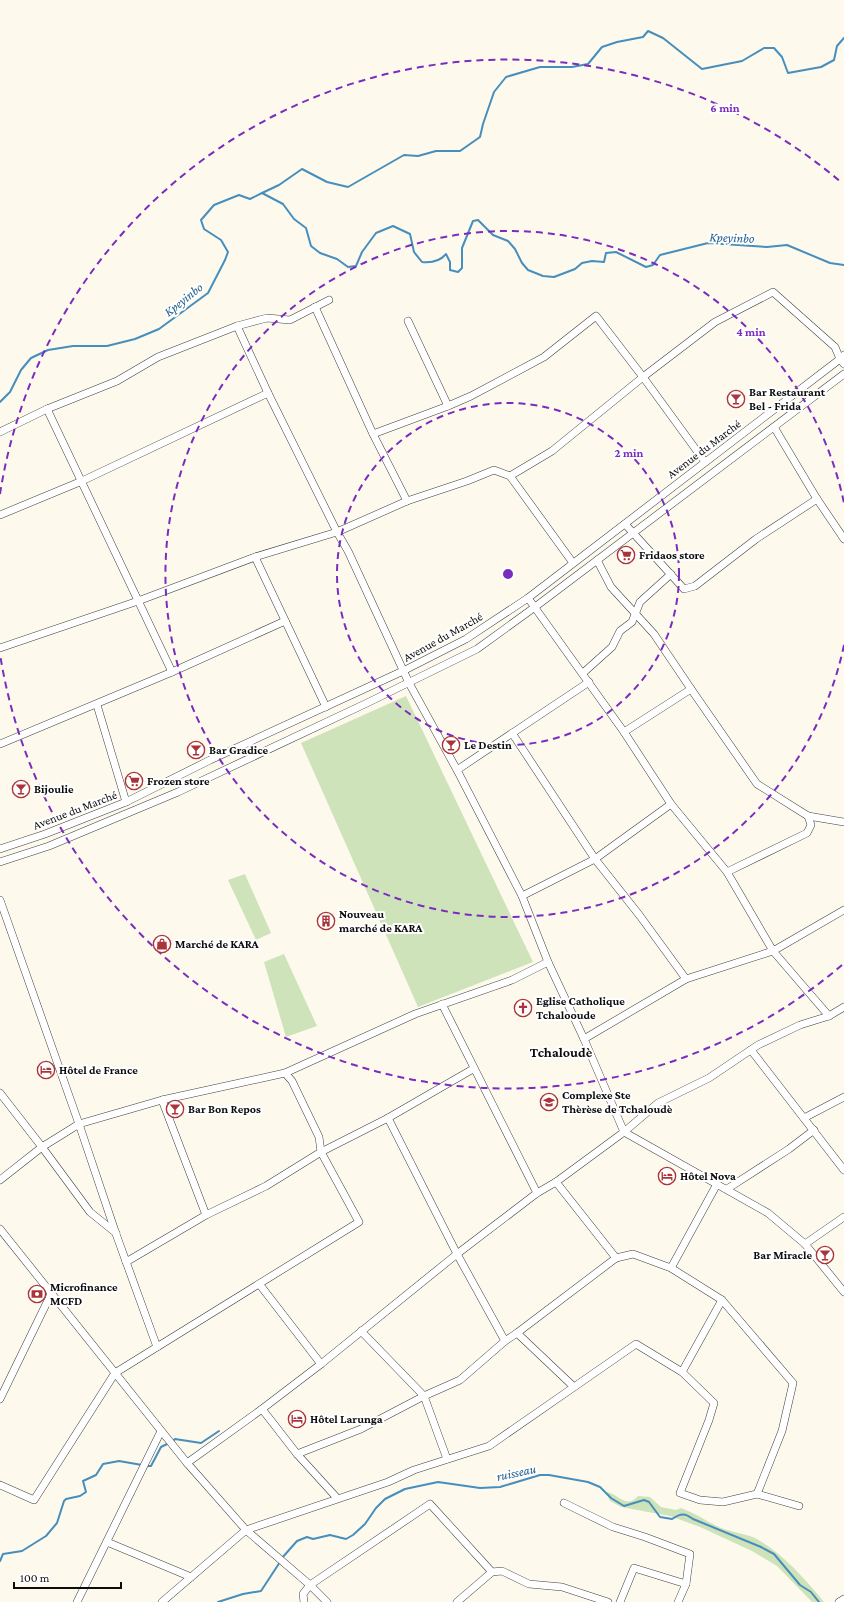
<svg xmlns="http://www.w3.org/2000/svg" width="844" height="1602" viewBox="0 0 844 1602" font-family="'Crimson Pro',serif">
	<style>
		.green { fill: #cfe3ba }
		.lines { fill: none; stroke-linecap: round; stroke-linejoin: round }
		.stream { stroke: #468ebd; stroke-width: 2 }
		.minor-casing { stroke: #3f3f3f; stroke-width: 8 }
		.minor { stroke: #fff; stroke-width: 7 }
		.ring { fill: none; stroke: #7b2cbf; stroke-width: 2; stroke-dasharray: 7 5 }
		.labels { text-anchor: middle; stroke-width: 4; stroke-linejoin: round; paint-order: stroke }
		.poi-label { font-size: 12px; font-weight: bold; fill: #0c0c0c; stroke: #fff; text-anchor: start }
		.street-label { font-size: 12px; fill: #0c0c0c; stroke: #fff }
		.water-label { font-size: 13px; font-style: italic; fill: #24608f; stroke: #fff }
		.quarter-label { font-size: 14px; font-weight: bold; fill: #0c0c0c; stroke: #fff }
		.centre { fill: #7b2cbf; stroke: #fff; stroke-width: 2 }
		.ring-label { font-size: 12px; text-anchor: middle; font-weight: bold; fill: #7b2cbf; stroke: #fff; stroke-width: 4; stroke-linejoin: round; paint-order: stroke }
	</style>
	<rect width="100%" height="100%" fill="#fdfaed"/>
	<g class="green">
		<polygon points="406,696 533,962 418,1007 301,743"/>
		<polygon points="245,874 271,933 256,940 228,880"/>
		<polygon points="284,954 317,1026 286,1037 264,962"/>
		<path d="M606,1492C618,1493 626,1510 638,1496L650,1497L661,1507L676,1510L681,1508C695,1513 706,1521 719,1527C731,1533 746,1533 757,1539C784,1555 805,1579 824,1602H812L777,1566L752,1551L700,1527L670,1516L621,1507L610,1501Z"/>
	</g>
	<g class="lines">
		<g class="stream">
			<polyline points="262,193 279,185 302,169 327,182 348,187 404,155 418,156 436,151 460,151 480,137 483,124 494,92 506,77 540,67 572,67 588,64 602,47 617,42 643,37 648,31 663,38 702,69 742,61 764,48 774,48 782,57 788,73 821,67 834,60 837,46 844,38"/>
			<path d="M0,402L10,392L21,370L31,358L48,350L73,346H107L135,339L159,329L208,293L225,260L228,252L221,240L204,229L201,220L214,205L239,195L250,199L262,193L283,204L294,219L306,228L311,246L320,253L337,259L348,267L356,266L362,252L376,233L393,226L410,234L414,252L422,262C431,263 440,261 446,254L450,262V270L458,272L462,268V248L473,221L478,220L493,235L508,241L515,249L522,263L528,270L543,276L554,277L575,269L582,263L592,261L604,262L606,253L616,252L646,267L653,265L660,255L708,243L767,247L787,245L830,263L844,265"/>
			<polyline points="173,1441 175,1439 201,1443 219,1431"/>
			<polyline points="146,1466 151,1466 161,1447 169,1443"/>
			<path d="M282,1558L297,1541L307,1537L313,1539L330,1535L346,1539L353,1535L365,1524L376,1508L385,1499L405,1489L438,1482L480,1488L500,1487L540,1475H549L588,1482L600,1487L611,1498L624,1506L644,1500L649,1502L660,1517L672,1519C681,1513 685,1513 693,1519L761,1547L774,1554L800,1585L811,1592L819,1602"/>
			<polyline points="0,1561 3,1554 22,1551 46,1536 57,1523 64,1501 66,1499 80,1496 86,1492 83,1481 96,1475 103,1464 119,1461 142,1465"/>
			<polyline points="218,1602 243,1594 261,1591 280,1562"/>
		</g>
		<defs>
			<g id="minor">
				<polyline points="315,307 373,434 407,501"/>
				<polyline points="408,321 448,406"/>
				<polyline points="237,326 268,393 337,532 348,551 409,683 457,770 522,896 548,962 584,1039 624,1132 658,1103 709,1078 758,1045 800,1025 829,1016 844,1007"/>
				<polyline points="47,409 172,672"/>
				<polyline points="774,427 817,499 844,539"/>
				<polyline points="0,432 47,409 117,381 158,357 237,326 267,318 290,320 329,300"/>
				<polyline points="373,434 448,406 471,396 544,357 596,316 643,377 705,462"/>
				<polyline points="510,476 552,451 643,377 715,322 773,292 835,347 840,359 844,364"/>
				<polyline points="0,515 82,481 268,393"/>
				<polyline points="625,524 684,589 695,586 756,539 817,499"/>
				<polyline points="255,557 326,707"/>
				<polyline points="597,560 611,587 654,634 691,689 757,784 808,816 811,825 807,833 727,872"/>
				<polyline points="528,598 624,732 671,804 727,872 773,951 844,910"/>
				<polyline points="0,648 138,601 255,557 337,532 407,501 467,481 494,470 510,476 573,563"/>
				<polyline points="583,673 612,647 620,631 632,622 640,602 671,574"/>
				<polyline points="97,705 126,802"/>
				<polyline points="624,732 691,689"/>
				<polyline points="512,733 595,859 640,916 686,979"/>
				<polyline points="0,744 172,672 285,621"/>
				<polyline points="457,770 589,682"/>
				<polyline points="808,816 844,822"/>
				<polyline points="0,849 45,834 126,802 210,760 403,671 466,639 528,598 840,359 844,355"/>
				<polyline points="0,862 49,846 178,792 367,703 477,649 535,607 844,374"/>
				<polyline points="522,896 595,859 671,804"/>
				<polyline points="0,900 79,1124 116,1234 157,1347"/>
				<polyline points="442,1004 537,1193"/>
				<polyline points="584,1039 686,979 773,951 829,1016"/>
				<polyline points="751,1050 844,1170"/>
				<polyline points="0,1093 42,1147 90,1212 116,1233"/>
				<polyline points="162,1100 206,1215 266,1186 321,1152 319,1137 292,1081 285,1073"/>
				<polyline points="388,1118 473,1069"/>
				<polyline points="804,1118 844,1097"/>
				<polyline points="0,1180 42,1147 79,1124 162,1100 285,1073 415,1014 512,980 548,962"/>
				<polyline points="556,1182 616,1258"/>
				<polyline points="727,1189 789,1149 814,1130"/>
				<polyline points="0,1229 187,1463 246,1530 310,1585 327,1602"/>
				<polyline points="805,1244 844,1217"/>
				<polyline points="126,1262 206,1215"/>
				<polyline points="671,1268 717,1184"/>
				<polyline points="260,1285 321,1364"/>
				<polyline points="361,1331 424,1396 447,1459"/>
				<polyline points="517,1333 574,1387 636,1344 682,1372 722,1300"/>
				<polyline points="682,1372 714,1403 709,1420 680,1493 700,1500 723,1502 757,1494 799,1506"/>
				<polyline points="0,1399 51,1294"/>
				<polyline points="262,1409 297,1454 337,1498"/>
				<polyline points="297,1454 361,1429 424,1396 460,1380 505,1341 517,1333 616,1258 633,1254 671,1268 722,1300 793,1383 782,1431 757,1494"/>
				<polyline points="187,1463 262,1409 321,1364 457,1254 537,1193 556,1182 624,1132 768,1213 805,1244 844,1292"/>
				<polyline points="0,1485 34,1500 115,1373 359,1222 321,1152 388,1118 457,1254 505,1341"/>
				<polyline points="564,1503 613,1527 645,1537 690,1554 686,1584 678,1602"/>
				<polyline points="107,1542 191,1577"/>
				<polyline points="77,1602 161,1431"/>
				<polyline points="162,1602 246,1530 388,1482 414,1470 489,1446 574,1387"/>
				<polyline points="304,1602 303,1594 310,1585 430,1504 492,1572"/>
				<polyline points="457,1602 492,1572 502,1571 529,1584 562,1587 608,1602"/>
				<polyline points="620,1602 634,1568 686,1584"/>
				<polyline points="839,1602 844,1599"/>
			</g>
		</defs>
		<use href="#minor" class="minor-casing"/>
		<use href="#minor" class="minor"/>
	</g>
	<g class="ring">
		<circle cx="508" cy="574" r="171"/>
		<path d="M844 645A343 343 0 1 1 844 503"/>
		<path d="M842 965A514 514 0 0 1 0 654M0 494A514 514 0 0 1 842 183"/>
	</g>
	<defs>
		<symbol id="bar-ring" viewBox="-11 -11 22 22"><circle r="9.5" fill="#fff" stroke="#ab3439" stroke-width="1.5"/><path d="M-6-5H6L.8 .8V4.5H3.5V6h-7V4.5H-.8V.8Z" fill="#ab3439"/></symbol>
		<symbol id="supermarket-ring" viewBox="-11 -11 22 22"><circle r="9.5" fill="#fff" stroke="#ab3439" stroke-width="1.5"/><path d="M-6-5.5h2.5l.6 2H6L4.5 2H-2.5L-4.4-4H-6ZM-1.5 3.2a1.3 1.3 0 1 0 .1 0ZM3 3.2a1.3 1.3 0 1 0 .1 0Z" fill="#ab3439"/></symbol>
		<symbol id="building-ring" viewBox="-11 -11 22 22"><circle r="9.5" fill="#fff" stroke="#ab3439" stroke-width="1.5"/><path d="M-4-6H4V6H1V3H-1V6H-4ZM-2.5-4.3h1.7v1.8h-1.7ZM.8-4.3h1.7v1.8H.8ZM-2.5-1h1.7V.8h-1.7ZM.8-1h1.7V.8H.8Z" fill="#ab3439"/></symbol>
		<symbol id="shop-ring" viewBox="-11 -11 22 22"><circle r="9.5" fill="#fff" stroke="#ab3439" stroke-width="1.5"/><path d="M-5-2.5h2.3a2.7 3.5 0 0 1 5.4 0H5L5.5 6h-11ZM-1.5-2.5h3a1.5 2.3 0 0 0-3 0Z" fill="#ab3439"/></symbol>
		<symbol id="church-ring" viewBox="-11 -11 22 22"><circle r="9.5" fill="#fff" stroke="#ab3439" stroke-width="1.5"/><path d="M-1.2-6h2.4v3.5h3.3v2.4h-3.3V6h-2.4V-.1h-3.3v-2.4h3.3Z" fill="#ab3439"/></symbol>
		<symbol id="hotel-ring" viewBox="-11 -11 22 22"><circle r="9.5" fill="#fff" stroke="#ab3439" stroke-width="1.5"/><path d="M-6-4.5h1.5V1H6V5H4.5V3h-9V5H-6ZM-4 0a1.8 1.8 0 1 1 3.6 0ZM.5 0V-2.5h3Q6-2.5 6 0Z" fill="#ab3439"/></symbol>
		<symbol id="school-ring" viewBox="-11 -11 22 22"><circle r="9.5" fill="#fff" stroke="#ab3439" stroke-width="1.5"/><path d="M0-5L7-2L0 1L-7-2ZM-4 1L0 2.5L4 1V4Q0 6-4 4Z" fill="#ab3439"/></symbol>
		<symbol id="bank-ring" viewBox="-11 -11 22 22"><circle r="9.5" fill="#fff" stroke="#ab3439" stroke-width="1.5"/><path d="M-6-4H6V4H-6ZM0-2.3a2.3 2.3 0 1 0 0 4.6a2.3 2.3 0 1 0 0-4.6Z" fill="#ab3439"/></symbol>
	</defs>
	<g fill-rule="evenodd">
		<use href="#bar-ring" x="726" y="389" width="20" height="20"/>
		<use href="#supermarket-ring" x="616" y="545" width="20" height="20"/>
		<use href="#bar-ring" x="441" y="735" width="20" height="20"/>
		<use href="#bar-ring" x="186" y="740" width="20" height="20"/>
		<use href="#supermarket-ring" x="124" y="771" width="20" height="20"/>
		<use href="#bar-ring" x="11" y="779" width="20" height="20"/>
		<use href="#building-ring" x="316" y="911" width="20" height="20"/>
		<use href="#shop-ring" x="152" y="934" width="20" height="20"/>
		<use href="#church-ring" x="513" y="998" width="20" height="20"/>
		<use href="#hotel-ring" x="36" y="1060" width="20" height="20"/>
		<use href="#school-ring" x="539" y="1092" width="20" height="20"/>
		<use href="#bar-ring" x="165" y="1099" width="20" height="20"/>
		<use href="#hotel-ring" x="657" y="1166" width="20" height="20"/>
		<use href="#bar-ring" x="815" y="1245" width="20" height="20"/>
		<use href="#bank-ring" x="27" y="1284" width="20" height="20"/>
		<use href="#hotel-ring" x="287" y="1409" width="20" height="20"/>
	</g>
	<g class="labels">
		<g class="poi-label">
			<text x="749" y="396">Bar Restaurant<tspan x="749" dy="14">Bel - Frida</tspan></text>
			<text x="639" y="559">Fridaos store</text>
			<text x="464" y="749">Le Destin</text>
			<text x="209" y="754">Bar Gradice</text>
			<text x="147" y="785">Frozen store</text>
			<text x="34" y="793">Bijoulie</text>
			<text x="339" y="918">Nouveau<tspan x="339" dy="14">marché de KARA</tspan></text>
			<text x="175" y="948">Marché de KARA</text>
			<text x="536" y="1005">Eglise Catholique<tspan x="536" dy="14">Tchalooude</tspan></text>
			<text x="59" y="1074">Hôtel de France</text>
			<text x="562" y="1099">Complexe Ste<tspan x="562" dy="14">Thèrèse de Tchaloudè</tspan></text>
			<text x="188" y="1113">Bar Bon Repos</text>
			<text x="680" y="1180">Hôtel Nova</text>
			<text x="812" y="1259" text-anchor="end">Bar Miracle</text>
			<text x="50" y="1291">Microfinance<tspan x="50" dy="14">MCFD</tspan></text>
			<text x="310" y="1423">Hôtel Larunga</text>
		</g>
		<g class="street-label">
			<text transform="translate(704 449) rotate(-37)" y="4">Avenue du Marché</text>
			<text transform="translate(443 637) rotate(-29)" y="4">Avenue du Marché</text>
			<text transform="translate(75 810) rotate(-21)" y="4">Avenue du Marché</text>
		</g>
		<g class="water-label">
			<text transform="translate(732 237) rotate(2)" y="5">Kpeyinbo</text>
			<text transform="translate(183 299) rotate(-39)" y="5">Kpeyinbo</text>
			<text transform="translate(516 1472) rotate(-12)" y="5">ruisseau</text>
		</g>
		<g class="quarter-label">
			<text x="561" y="1057">Tchaloudè</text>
		</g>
	</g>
	<circle cx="508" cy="574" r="6" class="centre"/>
	<g class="ring-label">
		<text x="725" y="112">6 min</text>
		<text x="751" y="336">4 min</text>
		<text x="629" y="457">2 min</text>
	</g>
	<path d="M14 1582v6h107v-6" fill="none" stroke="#0c0c0c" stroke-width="2"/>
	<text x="20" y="1582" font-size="12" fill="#0c0c0c" stroke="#ffffff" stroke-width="3" paint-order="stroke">100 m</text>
</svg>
